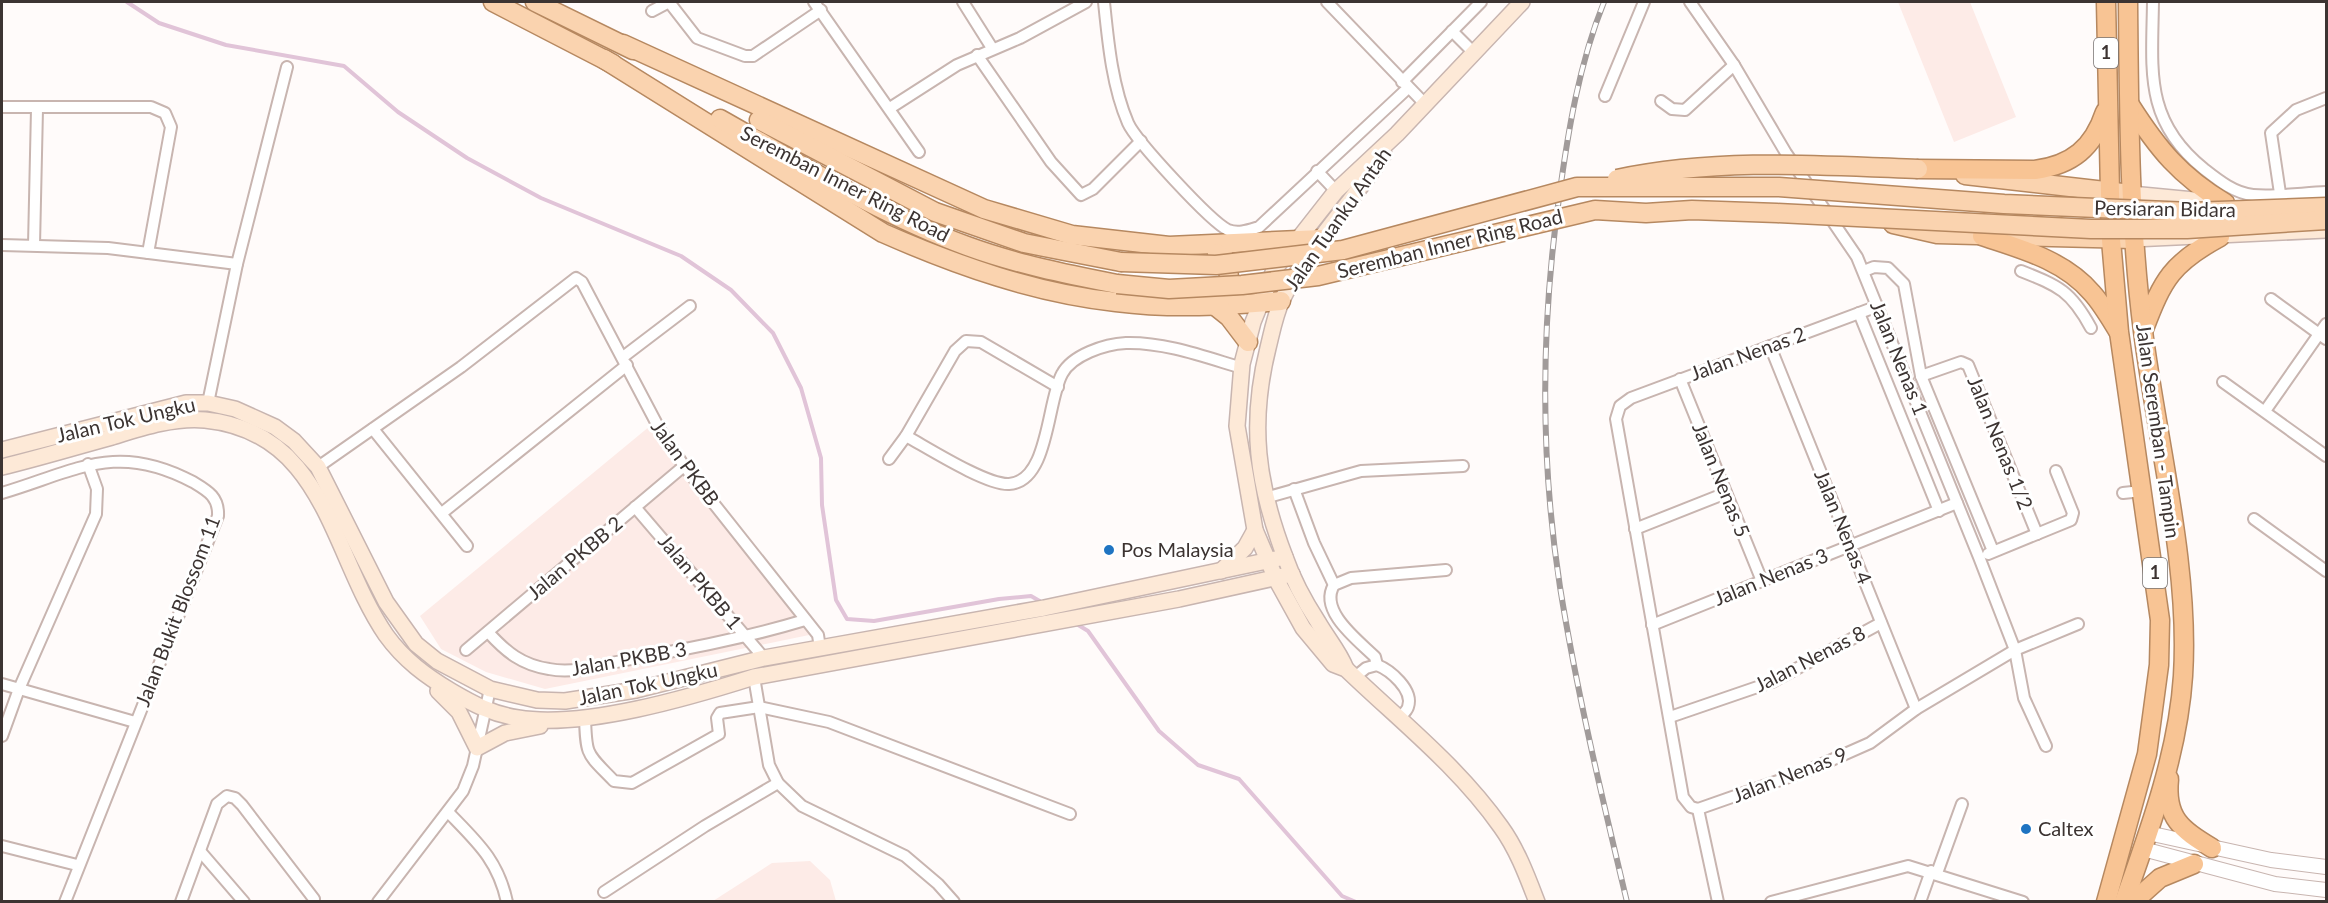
<svg xmlns="http://www.w3.org/2000/svg" width="2328" height="903" viewBox="0 0 2328 903" font-family="Lato,sans-serif">
	<style>
		.built { fill: #fdebe7 }
		.lines { fill: none; stroke-linecap: round; stroke-linejoin: round }
		.stream { stroke: #e1c4d8; stroke-width: 4 }
		.minor-casing { stroke: #c8b5b0; stroke-width: 14 }
		.tertiary-casing { stroke: #c8b5b0; stroke-width: 16 }
		.secondary-casing { stroke: #c8b5b0; stroke-width: 18 }
		.primary-casing { stroke: #b68860; stroke-width: 21 }
		.trunk-casing { stroke: #b68860; stroke-width: 21 }
		.minor { stroke: #fff; stroke-width: 10 }
		.tertiary { stroke: #fff; stroke-width: 14 }
		.secondary { stroke: #fde9d7; stroke-width: 15 }
		.primary { stroke: #fad3af; stroke-width: 18 }
		.trunk { stroke: #f8c494; stroke-width: 18 }
		.rail-casing { stroke: #a19b9a; stroke-width: 6 }
		.rail { stroke: #fff; stroke-width: 4; stroke-dasharray: 11; stroke-linecap: butt }
		.primary-bridge-casing { stroke: #b68860; stroke-width: 21; stroke-linecap: butt }
		.primary-bridge { stroke: #fad3af; stroke-width: 18 }
		.poi-dot { fill: #1f74c2; stroke: #fff; stroke-width: 2 }
		.labels { text-anchor: middle; stroke-width: 6; stroke-linejoin: round; paint-order: stroke }
		.shield { fill: #fff; stroke: #767170; stroke-width: 1.5 }
		.shield-label { font-size: 18px; font-weight: bold; fill: #3c3432 }
		.street-label { font-size: 20px; fill: #3c3432; stroke: #fff }
		.poi-label { font-size: 20px; fill: #3c3432; stroke: #fff; text-anchor: start }
	</style>
	<rect width="100%" height="100%" fill="#fffbfa"/>
	<g class="built">
		<polygon points="1898,2 1970,2 2016,117 1954,142"/>
		<polygon points="650,426 814,634 545,689 486,672 441,649 420,616"/>
		<polygon points="810,861 830,880 836,901 713,901 772,863"/>
	</g>
	<g class="lines">
		<g class="stream">
			<polyline points="127,2 159,23 226,45 344,66 398,112 467,158 541,198 681,256 731,290 773,333 801,388 821,458 822,505 836,600 847,619 874,621 999,599 1031,596 1043,603"/>
			<polyline points="1075,623 1088,631 1159,731 1198,765 1239,779 1342,896 1356,902"/>
		</g>
		<defs>
			<g id="minor">
				<polyline points="669,2 697,38 745,56 753,56 821,10"/>
				<polyline points="814,2 919,152"/>
				<polyline points="963,2 992,48"/>
				<path d="M1104,2C1108,41 1112,86 1128,123C1136,141 1211,222 1228,230C1239,234 1249,230 1259,227L1408,88"/>
				<polyline points="1327,2 1425,104"/>
				<polyline points="1690,2 1734,65 1786,153 1857,257 1979,557 2015,650 2024,698 2046,746"/>
				<path d="M2153,2C2152,71 2144,121 2204,169C2218,180 2234,193 2253,195C2277,197 2302,193 2326,192"/>
				<polyline points="652,11 669,2"/>
				<polyline points="1452,31 1474,53"/>
				<polyline points="977,55 1051,162 1081,195 1093,189 1141,141"/>
				<polyline points="1402,82 1481,2"/>
				<polyline points="1605,96 1644,2"/>
				<polyline points="1661,101 1672,109 1685,110 1734,65"/>
				<polyline points="2,107 151,107 165,113 171,127 148,253"/>
				<polyline points="890,108 957,65 1020,38 1086,2"/>
				<polyline points="1317,171 1336,191"/>
				<polyline points="2281,200 2271,133 2296,110 2326,98"/>
				<polyline points="2,245 108,248 237,264"/>
				<polyline points="34,245 37,109"/>
				<polyline points="1864,271 1874,267 1888,268 1904,284 1921,376 1993,551"/>
				<path d="M2021,271C2059,286 2071,291 2091,328"/>
				<polyline points="2271,299 2326,339"/>
				<polyline points="1878,306 1631,398 1620,406 1616,419 1683,797 1691,807 1698,809 1809,770 1870,743 1916,709 2015,650 2078,624"/>
				<polyline points="1859,313 1939,511"/>
				<polyline points="1770,346 1916,709"/>
				<polyline points="623,357 690,306"/>
				<polyline points="1921,376 1961,362 1968,365 2037,534"/>
				<polyline points="1680,379 1762,581"/>
				<polyline points="2223,382 2326,456"/>
				<polyline points="208,403 237,264 287,67"/>
				<polyline points="2265,411 2326,324"/>
				<polyline points="373,429 467,546"/>
				<path d="M906,436C928,448 986,485 1009,484C1049,482 1047,401 1062,374C1072,355 1105,344 1126,343C1165,342 1205,357 1242,368"/>
				<polyline points="889,459 906,436 955,351 966,341 981,342 1058,387"/>
				<polyline points="318,467 461,367 576,278 582,282 660,430 684,466 818,635 820,648"/>
				<polyline points="1294,489 1314,543 1334,585"/>
				<path d="M2,493C76,471 116,441 193,482C208,491 219,497 218,516L65,902"/>
				<polyline points="2123,493 2142,491"/>
				<polyline points="1265,498 1361,471 1463,466"/>
				<polyline points="635,507 764,658"/>
				<polyline points="442,513 627,365"/>
				<polyline points="2254,519 2326,571"/>
				<polyline points="1635,529 1726,493"/>
				<polyline points="1988,554 2071,520 2073,513 2056,471"/>
				<polyline points="1652,625 1957,503"/>
				<path d="M488,632C506,652 522,665 549,669C574,674 601,665 626,660C686,649 746,638 805,620"/>
				<polyline points="466,650 684,466"/>
				<path d="M1377,665L1375,657C1359,641 1318,611 1334,585L1351,578L1446,570"/>
				<polyline points="754,677 769,765 778,783 802,806 905,856 938,884 954,902"/>
				<path d="M1355,677L1366,668L1377,665C1390,670 1414,690 1408,707C1407,711 1402,715 1399,718"/>
				<polyline points="2,684 135,722"/>
				<path d="M585,717C586,757 587,753 614,781L632,783L719,734L717,718L720,713L759,707L829,722L1070,814"/>
				<polyline points="1670,717 1772,682 1881,623"/>
				<polyline points="2,736 19,689 96,514 97,489 88,464"/>
				<polyline points="1698,809 1718,902"/>
				<path d="M448,812C477,842 498,860 507,902"/>
				<polyline points="2,846 77,865"/>
				<polyline points="200,851 244,902"/>
				<polyline points="1937,873 1962,804"/>
				<polyline points="604,892 705,826 778,783"/>
				<polyline points="181,902 217,804 227,796 235,798 242,805 314,899 313,902"/>
				<polyline points="378,902 463,791 473,766 490,689"/>
				<polyline points="1771,902 1908,866 2023,902"/>
				<polyline points="1920,902 1931,871"/>
			</g>
			<g id="tertiary">
				<polyline points="2148,833 2271,860 2326,867"/>
				<polyline points="2143,849 2275,884 2326,890"/>
			</g>
			<g id="secondary">
				<path d="M1522,2L1397,134L1336,191L1274,270L1253,322L1242,364L1237,426L1255,530L1276,579L1303,628L1333,664L1346,669C1399,720 1458,766 1501,827C1517,849 1527,876 1537,902"/>
				<polyline points="2131,194 2225,203"/>
				<polyline points="2133,239 2326,230"/>
				<polyline points="2,450 186,403 208,403 235,409 275,427 294,441 318,467 386,602 416,644 437,661 490,689 537,700 565,701 636,690 764,658 1044,608 1285,557"/>
				<path d="M2,467C39,458 75,447 112,437C141,428 174,417 205,420C326,432 331,555 386,635C404,660 426,676 451,691C473,704 492,714 518,718C583,729 691,697 754,677L1179,599L1292,574"/>
				<polyline points="1221,571 1245,548 1255,530"/>
				<path d="M1346,669C1339,651 1327,638 1318,622C1305,602 1293,580 1285,557C1257,484 1249,424 1268,348C1272,332 1275,315 1282,300C1308,246 1352,203 1384,154"/>
				<polyline points="438,691 459,712 477,748 505,733 540,726"/>
			</g>
			<g id="primary">
				<polyline points="493,2 613,64"/>
				<polyline points="535,2 633,50"/>
				<polyline points="623,44 984,209 1072,235 1169,246 1321,239"/>
				<path d="M604,59L883,233C958,266 1035,293 1116,302C1171,309 1227,306 1281,301"/>
				<path d="M720,119C800,164 881,215 967,246C1016,264 1066,274 1117,284"/>
				<polyline points="759,120 935,212 1024,243 1121,262"/>
				<polyline points="1965,175 2131,194"/>
				<polyline points="1893,224 1937,234 2133,239"/>
				<path d="M1217,253L1226,259C1231,279 1231,292 1214,305L1229,317L1248,342"/>
			</g>
			<g id="trunk">
				<path d="M2130,105C2158,149 2180,176 2225,203"/>
				<path d="M1918,169L2035,170C2072,165 2093,148 2105,112"/>
				<path d="M1982,236C2021,249 2064,260 2092,293C2102,304 2110,318 2118,331"/>
				<path d="M2144,329C2163,279 2172,263 2220,237"/>
				<path d="M2169,779C2165,818 2181,829 2212,848"/>
				<polyline points="2106,902 2147,754 2159,665 2160,620 2119,332 2111,240 2106,2"/>
				<path d="M2124,902C2150,829 2178,753 2183,676C2190,566 2157,441 2143,331C2129,222 2129,111 2128,2"/>
				<polyline points="2133,902 2160,878 2194,864"/>
			</g>
		</defs>
		<use href="#minor" class="minor-casing"/>
		<use href="#tertiary" class="tertiary-casing"/>
		<use href="#secondary" class="secondary-casing"/>
		<use href="#primary" class="primary-casing"/>
		<use href="#trunk" class="trunk-casing"/>
		<use href="#minor" class="minor"/>
		<use href="#tertiary" class="tertiary"/>
		<use href="#secondary" class="secondary"/>
		<use href="#primary" class="primary"/>
		<use href="#trunk" class="trunk"/>
		<defs>
			<path id="rail" d="M1604,2C1579,64 1568,131 1559,198C1541,327 1540,458 1560,587C1577,693 1602,797 1627,902"/>
		</defs>
		<use href="#rail" class="rail-casing"/>
		<use href="#rail" class="rail"/>
		<defs>
			<g id="primary-bridge">
				<path d="M1617,179C1717,158 1818,165 1918,169"/>
				<polyline points="1121,262 1216,265 1343,250 1577,187 1779,187 2004,204 2191,212 2326,207"/>
				<polyline points="1117,284 1169,289 1242,285 1318,276 1595,210 1646,213 1692,210 1777,213 2091,229 2187,229 2326,220"/>
			</g>
		</defs>
		<use href="#primary-bridge" class="primary-bridge-casing"/>
		<use href="#primary-bridge" class="primary-bridge"/>
	</g>
	<g class="poi-dot">
		<circle cx="1109" cy="550" r="6"/>
		<circle cx="2026" cy="829" r="6"/>
	</g>
	<g class="labels">
		<g class="shield">
			<rect x="2094" y="38" width="24" height="30" rx="4.5"/>
			<rect x="2143" y="558" width="24" height="30" rx="4.5"/>
		</g>
		<g class="shield-label">
			<text x="2106" y="59">1</text>
			<text x="2155" y="579">1</text>
		</g>
		<g class="street-label">
			<text transform="translate(845 184) rotate(27)" y="7">Seremban Inner Ring Road</text>
			<text transform="translate(2165 209) rotate(1)" y="7">Persiaran Bidara</text>
			<text transform="translate(1338 219) rotate(-55)" y="7">Jalan Tuanku Antah</text>
			<text transform="translate(1450 244) rotate(-14)" y="7">Seremban Inner Ring Road</text>
			<text transform="translate(1748 354) rotate(-20)" y="7">Jalan Nenas 2</text>
			<text transform="translate(1899 358) rotate(68)" y="7">Jalan Nenas 1</text>
			<text transform="translate(126 420) rotate(-13)" y="7">Jalan Tok Ungku</text>
			<text transform="translate(2158 431) rotate(82)" y="7">Jalan Seremban - Tampin</text>
			<text transform="translate(2000 443) rotate(68)" y="7">Jalan Nenas 1/2</text>
			<text transform="translate(685 463) rotate(54)" y="7">Jalan PKBB</text>
			<text transform="translate(1721 480) rotate(68)" y="7">Jalan Nenas 5</text>
			<text transform="translate(1843 527) rotate(68)" y="7">Jalan Nenas 4</text>
			<text transform="translate(575 558) rotate(-40)" y="7">Jalan PKBB 2</text>
			<text transform="translate(1771 577) rotate(-22)" y="7">Jalan Nenas 3</text>
			<text transform="translate(700 582) rotate(50)" y="7">Jalan PKBB 1</text>
			<text transform="translate(178 611) rotate(-69)" y="7">Jalan Bukit Blossom 11</text>
			<text transform="translate(629 659) rotate(-10)" y="7">Jalan PKBB 3</text>
			<text transform="translate(1810 659) rotate(-27)" y="7">Jalan Nenas 8</text>
			<text transform="translate(648 684) rotate(-12)" y="7">Jalan Tok Ungku</text>
			<text transform="translate(1790 775) rotate(-21)" y="7">Jalan Nenas 9</text>
		</g>
		<g class="poi-label">
			<text x="1121" y="557">Pos Malaysia</text>
			<text x="2038" y="836">Caltex</text>
		</g>
	</g>
	<rect width="2328" height="903" fill="none" stroke="#3c3432" stroke-width="6"/>
</svg>
